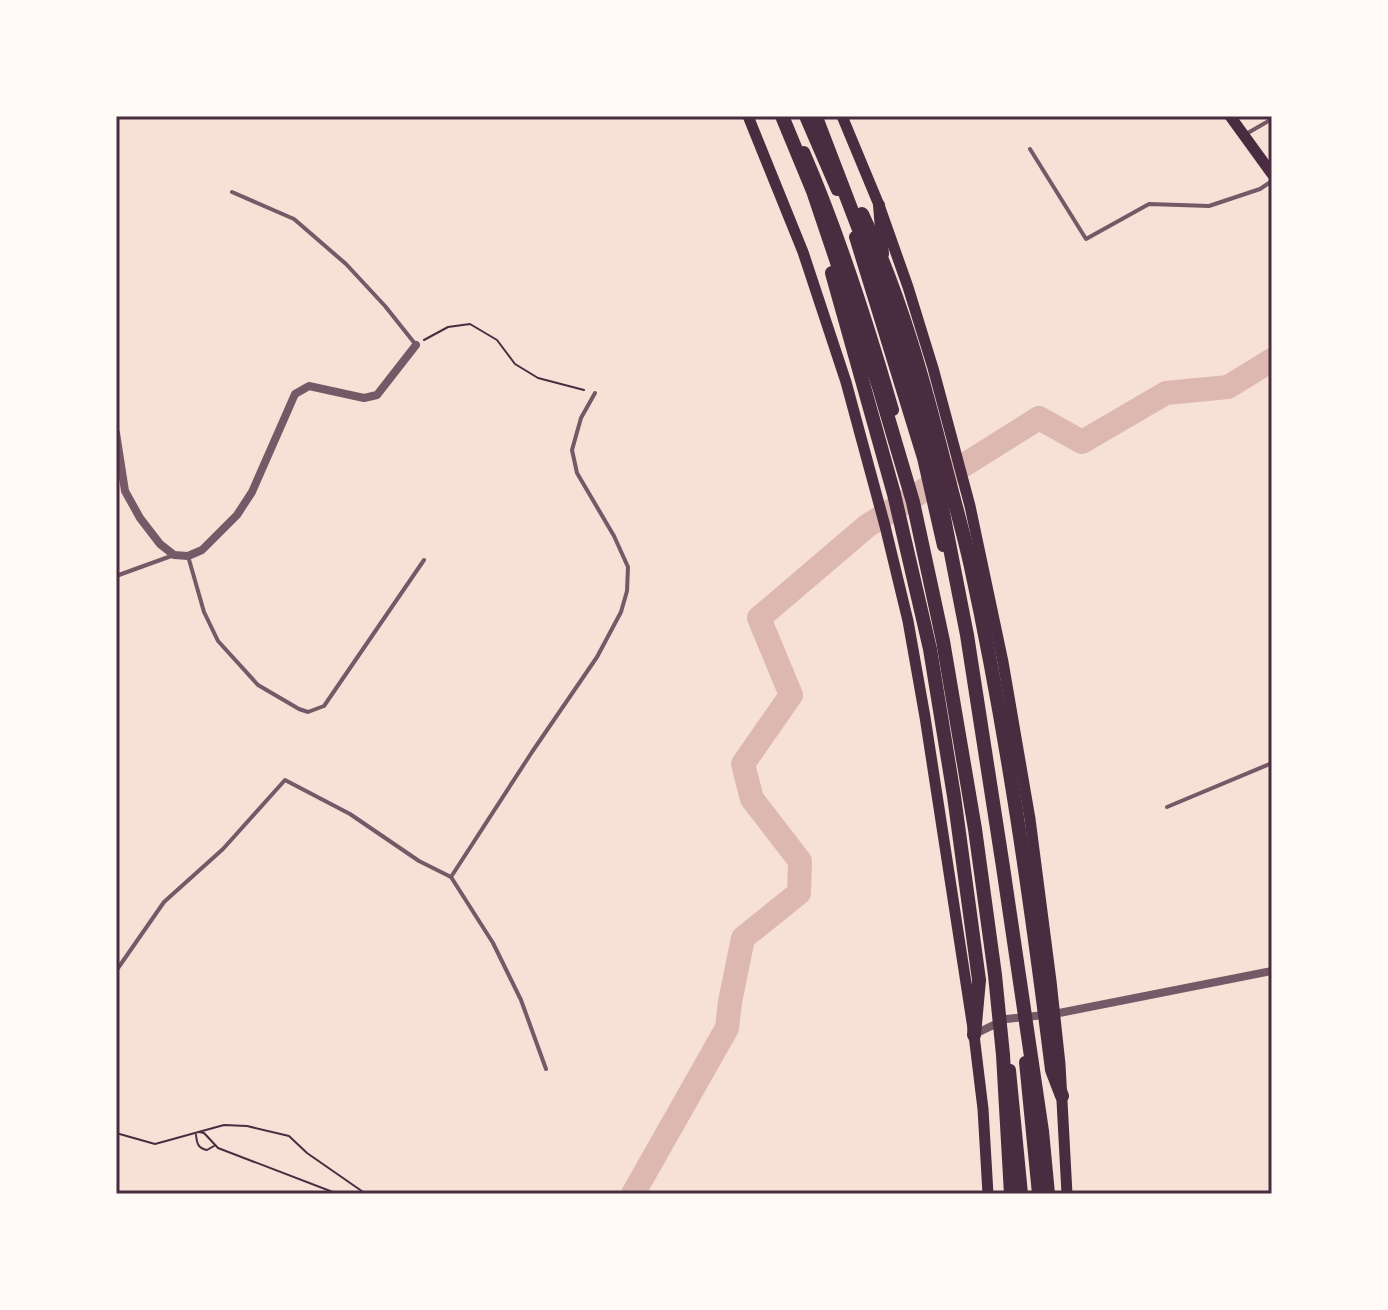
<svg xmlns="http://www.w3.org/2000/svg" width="1388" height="1310" viewBox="0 0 1388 1310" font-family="'Libre Baskerville',serif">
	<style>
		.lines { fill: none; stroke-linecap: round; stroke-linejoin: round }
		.river { stroke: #dcb8b0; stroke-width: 24 }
		.path { stroke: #4a2c40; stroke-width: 2 }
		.service { stroke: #755966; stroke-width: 4 }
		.minor { stroke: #755966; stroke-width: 8 }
		.secondary { stroke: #4a2c40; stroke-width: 11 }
		.primary { stroke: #4a2c40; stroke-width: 12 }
		.motorway { stroke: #4a2c40; stroke-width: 14 }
		.neatline { fill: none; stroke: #4a2c40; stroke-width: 3 }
	</style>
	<rect width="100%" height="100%" fill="#f7e1d7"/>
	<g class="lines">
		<polyline class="river" points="633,1194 727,1028 730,1002 743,938 799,893 800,861 752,799 743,764 791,695 759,618 867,526 1039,418 1082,442 1166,393 1228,387 1272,360"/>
		<g class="path">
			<polyline points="424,340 448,327 470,324 497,340 515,364 538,378 584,390"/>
			<polyline points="199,1132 204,1133 218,1148 338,1194"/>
			<polyline points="116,1133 155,1144 224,1125 247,1126 289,1136 307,1153 366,1194"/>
			<path d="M196,1135C197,1144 198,1148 207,1150L214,1146"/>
		</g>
		<g class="service">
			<polyline points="1246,134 1272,119"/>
			<polyline points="1030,149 1086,239 1149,204 1209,206 1260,189 1272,181"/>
			<polyline points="232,192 294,219 346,264 385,306 416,345"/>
			<polyline points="188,556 204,612 218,641 258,685 299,709 308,712 324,706 424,560"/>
			<polyline points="116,576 174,555"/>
			<polyline points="1167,807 1272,763"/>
			<polyline points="451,877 493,943 521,1000 546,1069"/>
			<polyline points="116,971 164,902 223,849 285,780 350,814 419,861 451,877 532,752 597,657 621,612 627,591 628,567 614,536 577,473 572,450 581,418 595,393"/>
		</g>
		<g class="minor">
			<polyline points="116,433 125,491 140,518 160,544 174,555 188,556 202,550 237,515 252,492 295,394 309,386 364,398 377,395 416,345"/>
			<polyline points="975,1034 1006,1019 1054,1014 1272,971"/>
		</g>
		<g class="secondary">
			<polyline points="748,116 803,252 846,382 885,526 908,621 925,717 974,1035 983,1109 988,1194"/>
			<polyline points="842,116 879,205 908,287 933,368 970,506 1003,662 1030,819 1051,981 1060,1064 1067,1194"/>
			<polyline points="1230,116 1272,174"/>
		</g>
		<g class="primary">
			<polyline points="805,116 837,190"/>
			<path d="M804,152C840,235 868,323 893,410"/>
			<polyline points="879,205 883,254"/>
			<polyline points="855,237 923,458 943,546"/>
			<polyline points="1025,1062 1038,1194"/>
			<polyline points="1010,1070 1022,1194"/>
		</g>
		<g class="motorway">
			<polyline points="782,116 813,191 879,387 913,502 943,641 975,829 995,975 1003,1055 1011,1194"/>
			<polyline points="817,120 863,240 915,396 939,492 967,635 1003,867 1042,1131 1048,1194"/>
			<path d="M862,214C901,296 925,385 947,473C955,504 964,535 971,567C1007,733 1031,902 1052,1070L1062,1096"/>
			<polyline points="832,273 894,494 930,649 954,796 979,980 974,1035"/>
		</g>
	</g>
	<rect width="1388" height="1310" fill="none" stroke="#fffaf5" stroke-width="236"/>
	<rect x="118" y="118" width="1152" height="1074" class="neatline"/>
</svg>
